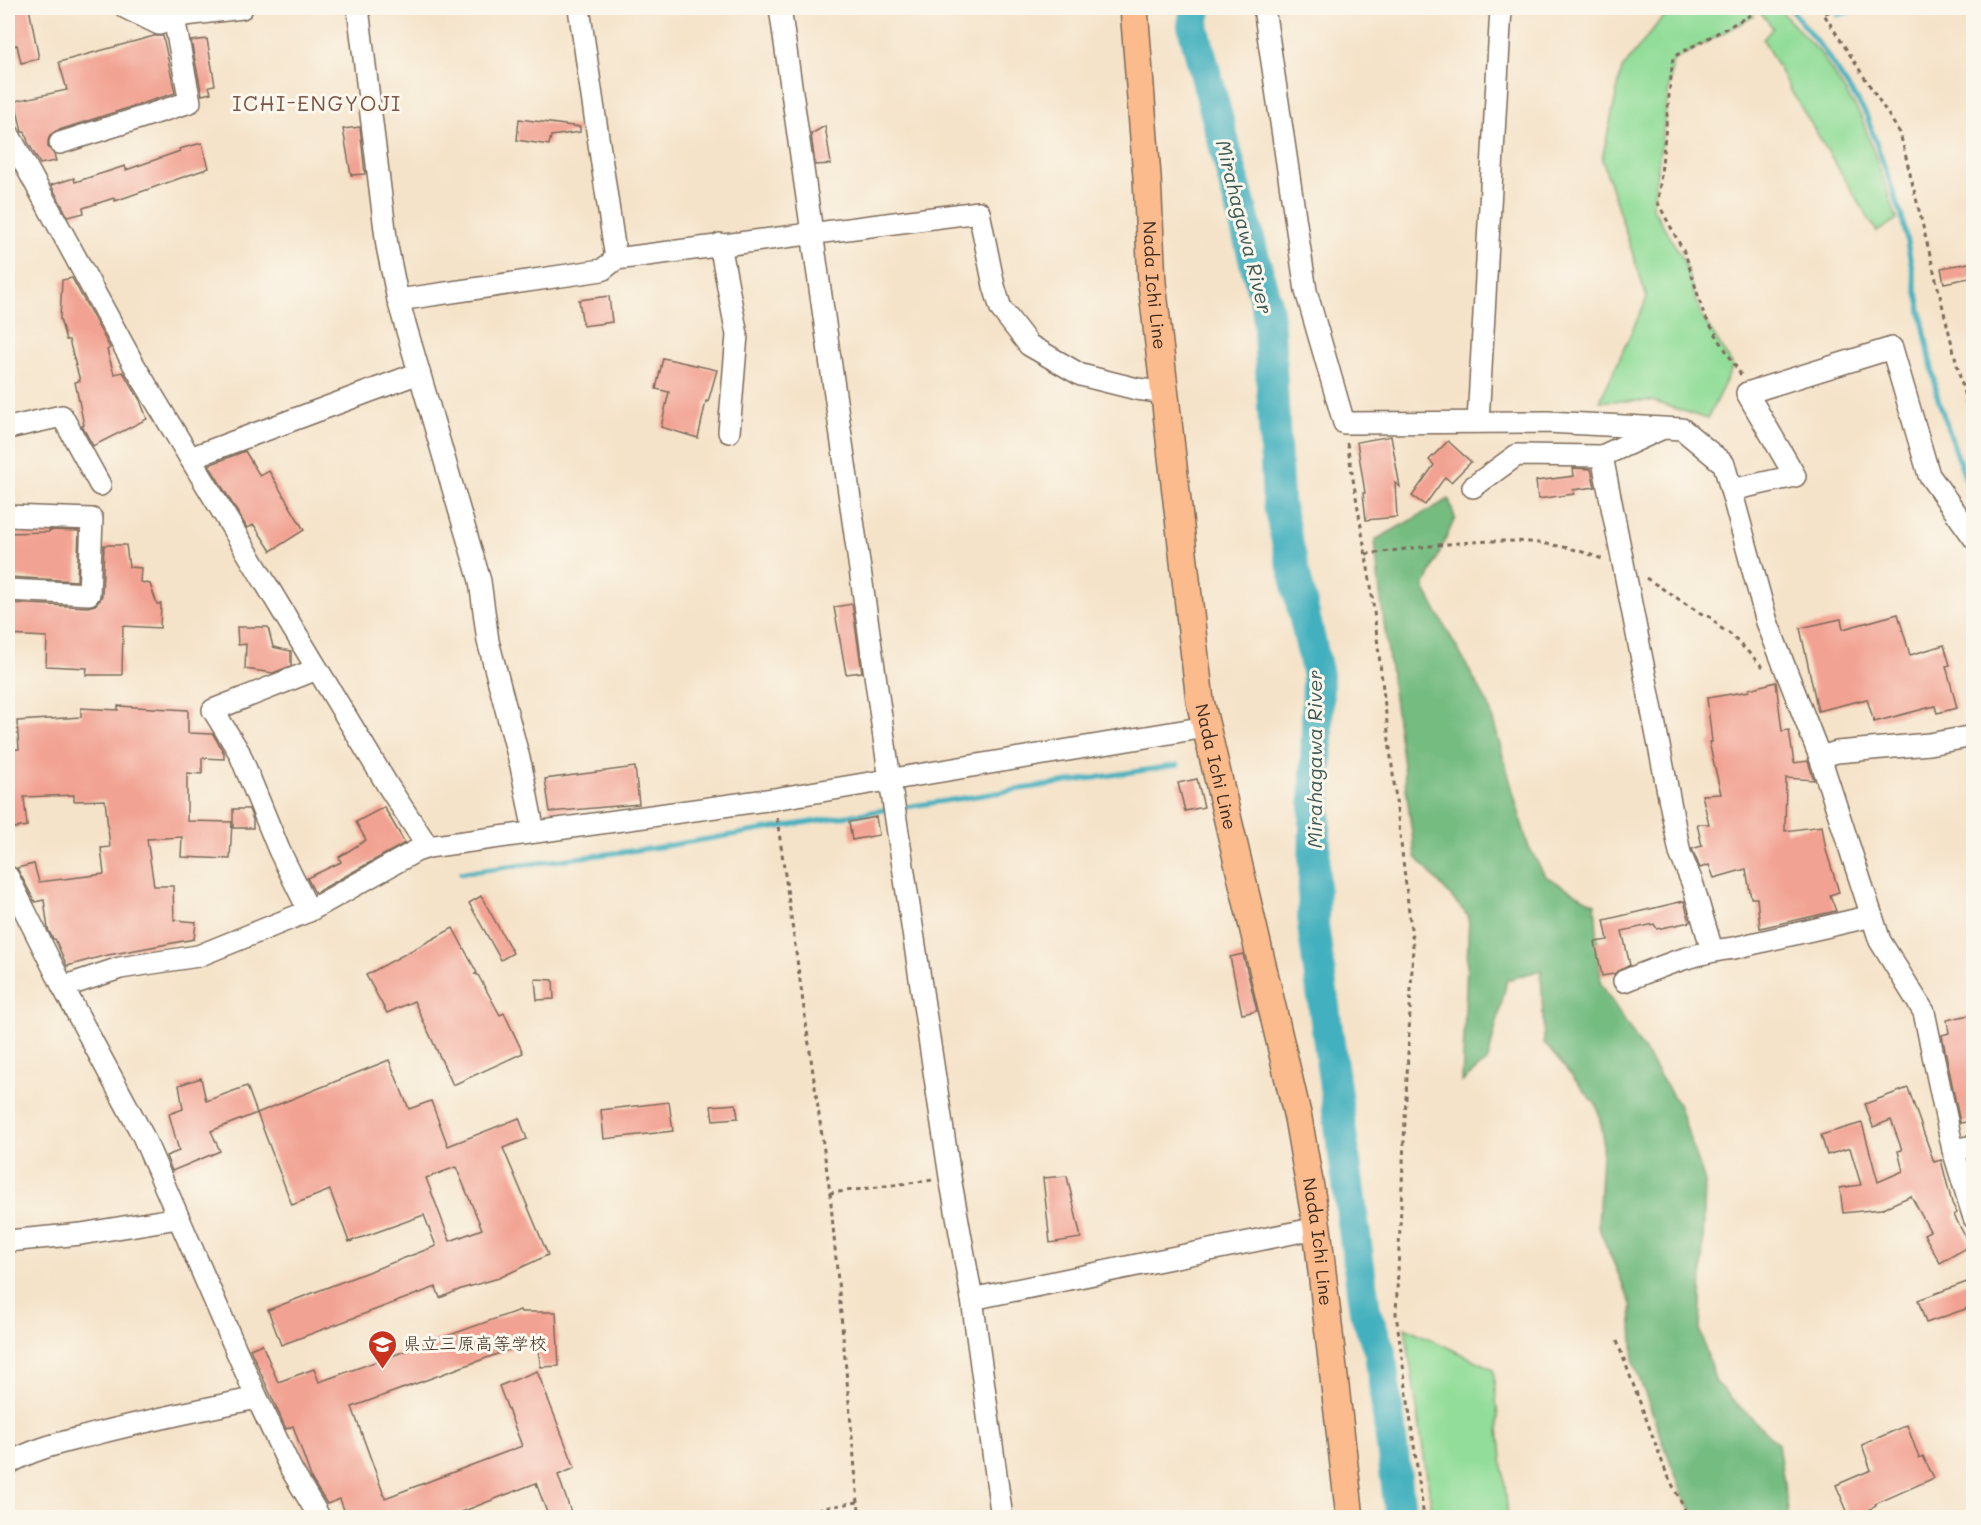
<svg xmlns="http://www.w3.org/2000/svg" width="1981" height="1525" viewBox="0 0 1981 1525" font-family="Mali,'Klee One',sans-serif">
	<style>
		.green { fill: #92dd99; stroke: #66845c; stroke-width: 1.5 }
		.forest { fill: #75bc81; stroke: #587350; stroke-width: 1.5 }
		.lines { fill: none; stroke-linecap: round; stroke-linejoin: round }
		.stream { stroke: #42b0be; stroke-width: 5 }
		.river { stroke: #42b0be; stroke-width: 32 }
		.building { fill: #f2a292; fill-rule: evenodd }
		.minor-casing { stroke: #7c6b5a; stroke-width: 24 }
		.major-casing { stroke: #7c6b5a; stroke-width: 30 }
		.path { stroke: #7c6b5a; stroke-width: 3; stroke-dasharray: 4.5 4.5; stroke-linecap: butt }
		.minor { stroke: #fff; stroke-width: 21 }
		.major { stroke: #fbbb8c; stroke-width: 27 }
		.labels { text-anchor: middle; stroke-width: 6; stroke-linejoin: round; paint-order: stroke }
		.street-label { font-size: 18px; fill: #3b2a1e; stroke: #fbf7ec }
		.poi-label { font-size: 18px; fill: #3b2a1e; stroke: #fbf7ec; text-anchor: start }
		.water-label { font-size: 20px; font-style: italic; fill: #3d5956; stroke: #fbf7ec }
		.quarter-label { font-size: 21px; letter-spacing: 1.5px; fill: #7b5447; stroke: #fbf7ec }
	</style>
	<rect width="100%" height="100%" fill="#fbf7ec"/>
	<filter id="ink" filterUnits="userSpaceOnUse"><feTurbulence type="fractalNoise" baseFrequency=".0167" numOctaves="2"/><feDisplacementMap in="SourceGraphic" scale="12" xChannelSelector="R" yChannelSelector="G"/><feConvolveMatrix kernelMatrix="1 2 1 2 8 2 1 2 1" color-interpolation-filters="sRGB"/></filter>
	<filter id="wash" filterUnits="userSpaceOnUse"><feTurbulence type="fractalNoise" baseFrequency=".008" numOctaves="4" result="noise"/><feDisplacementMap in="SourceGraphic" scale="24" xChannelSelector="R" yChannelSelector="G"/><feGaussianBlur stdDeviation="1.35" result="paint"/><feColorMatrix in="noise" values="0 0 0 0 0 0 0 0 0 0 0 0 0 0 0 0 0 1.4 0 .05"/><feComposite in="paint" operator="in"/></filter>
	<g filter="url(#wash)">
		<rect width="100%" height="100%" fill="#f5e3c9"/>
		<g class="green">
			<polygon points="1688,8 1746,8 1754,16 1673,61 1652,207 1683,259 1701,315 1733,366 1707,419 1652,401 1600,401 1647,298 1602,159 1622,69 1662,18"/>
			<polygon points="1757,8 1778,8 1820,53 1861,116 1897,219 1877,232 1788,86 1763,39 1773,28"/>
			<polygon points="1405,1327 1493,1369 1508,1517 1433,1517"/>
		</g>
		<polygon class="forest" points="1449,499 1455,518 1424,588 1489,706 1528,845 1545,876 1595,904 1601,984 1678,1104 1705,1182 1700,1331 1716,1383 1778,1444 1789,1517 1695,1517 1682,1493 1634,1364 1631,1304 1598,1226 1603,1134 1597,1106 1544,1043 1541,970 1507,980 1488,1060 1462,1082 1469,917 1415,856 1379,585 1375,540"/>
		<g class="lines">
			<g class="stream">
				<polyline points="1790,8 1825,52 1866,114 1902,217 1938,399 1965,478 1974,492"/>
				<polyline points="1838,15 1861,8"/>
				<polyline points="899,808 1178,765"/>
				<polyline points="461,873 653,848 889,809"/>
			</g>
			<polyline class="river" points="1196,8 1193,26 1268,311 1278,502 1318,675 1313,925 1365,1311 1380,1352 1401,1518"/>
		</g>
		<g id="blocks">
			<g class="building">
				<polygon points="8,8 29,8 39,59 21,63 17,45 8,47"/>
				<polygon points="154,36 163,36 175,93 56,131 50,135 48,141 48,147 54,154 56,161 40,164 28,142 25,132 22,132 15,101 67,90 59,62"/>
				<polygon points="207,39 215,85 209,86 211,93 202,95 191,41"/>
				<polygon points="519,119 580,127 580,132 551,136 549,145 517,140"/>
				<polygon points="825,126 831,164 815,165 811,134"/>
				<polygon points="360,127 365,174 351,175 343,129"/>
				<polygon points="202,143 209,168 115,201 114,198 83,208 84,213 68,217 51,185 74,178 75,182 125,166 126,170 180,151 179,149"/>
				<polygon points="1974,262 1974,277 1944,283 1941,268"/>
				<polygon points="72,278 110,348 107,350 114,374 123,372 140,400 147,419 93,446 82,426 84,425 75,382 80,381 69,340 66,340 60,319 62,280"/>
				<polygon points="609,296 612,322 583,326 579,300"/>
				<polygon points="663,358 717,370 708,402 706,401 698,438 661,427 669,392 656,389"/>
				<polygon points="1391,436 1400,487 1395,483 1397,517 1366,520 1363,493 1365,493 1357,442"/>
				<polygon points="1448,441 1471,462 1451,482 1445,477 1425,505 1412,496 1434,465 1429,460"/>
				<polygon points="245,451 260,476 269,471 304,530 271,551 254,525 247,528 209,465"/>
				<polygon points="1573,468 1591,469 1595,487 1573,490 1574,494 1538,499 1536,481 1574,476"/>
				<polygon points="49,530 79,531 77,581 8,577 8,533 49,532"/>
				<polygon points="104,545 126,545 129,567 141,568 140,582 150,584 157,604 161,604 160,628 123,626 122,675 86,675 87,668 46,666 47,637 8,635 8,603 88,607 95,605 100,600 102,595"/>
				<polygon points="852,604 862,672 846,674 834,607"/>
				<polygon points="1898,614 1910,655 1944,645 1950,665 1946,666 1957,708 1937,713 1935,706 1874,722 1867,699 1818,711 1800,628 1841,619 1843,629"/>
				<polygon points="237,627 268,627 273,647 291,651 291,666 273,673 245,669 246,644 238,645"/>
				<polygon points="1776,682 1782,731 1789,730 1794,763 1808,761 1814,780 1786,778 1785,831 1822,826 1826,850 1839,892 1830,895 1836,911 1760,928 1757,898 1751,898 1746,869 1714,878 1709,865 1700,868 1692,849 1702,846 1697,824 1709,824 1702,795 1721,794 1709,742 1712,742 1707,698 1749,691 1749,689"/>
				<polygon points="118,706 188,710 188,733 213,734 224,753 224,759 202,758 202,774 187,773 187,821 232,822 230,859 181,857 182,837 147,839 154,886 173,886 174,920 196,922 194,939 103,956 67,966 55,939 53,939 48,929 44,900 35,902 17,868 34,864 39,882 104,874 101,848 110,847 105,800 74,801 74,795 24,797 27,826 8,829 8,750 19,749 17,721 81,717 81,708 118,710"/>
				<polygon points="635,767 639,804 550,812 545,779"/>
				<polygon points="1197,779 1204,807 1185,811 1178,783"/>
				<polygon points="384,807 405,843 315,893 307,878 341,862 339,857 366,840 356,822"/>
				<polygon points="233,809 249,809 253,820 253,828 233,828"/>
				<polygon points="876,817 879,835 852,840 849,822"/>
				<polygon points="481,896 513,953 501,960 469,903"/>
				<polygon points="1684,901 1690,922 1657,929 1654,924 1622,931 1630,965 1614,974 1602,976 1595,942 1608,940 1604,920"/>
				<polygon points="453,928 477,973 475,974 478,975 500,1015 504,1013 523,1053 453,1085 414,1001 387,1013 366,975"/>
				<polygon points="1243,954 1257,1011 1242,1014 1230,957"/>
				<polygon points="535,979 553,980 554,999 537,1000"/>
				<polygon points="1969,1015 1974,1040 1974,1121 1960,1123 1942,1035 1949,1033 1947,1020"/>
				<path d="M389,1060L409,1109L431,1101L448,1146L519,1118L527,1139L503,1148L548,1255L499,1278L461,1289L440,1298L436,1287L281,1345L268,1310L436,1246L424,1215L349,1242L330,1190L292,1205L257,1113L211,1131L220,1151L172,1171L166,1156L179,1151L169,1114L183,1109L179,1085L201,1078L206,1101L247,1086L257,1113ZM456,1167L482,1229L450,1241L426,1178Z"/>
				<polygon points="1908,1088 1934,1162 1941,1160 1952,1203 1957,1213 1954,1215 1970,1246 1940,1263 1924,1234 1930,1231 1911,1196 1881,1209 1843,1213 1840,1188 1861,1185 1850,1148 1827,1155 1821,1135 1862,1123 1878,1182 1903,1171 1898,1151 1902,1150 1891,1120 1873,1127 1865,1104"/>
				<polygon points="669,1102 673,1131 604,1139 601,1110"/>
				<polygon points="736,1104 738,1118 713,1120 711,1106"/>
				<polygon points="1067,1176 1081,1238 1050,1243 1043,1178"/>
				<polygon points="1967,1282 1974,1301 1974,1306 1926,1323 1918,1300"/>
				<polygon points="520,1310 521,1312 556,1312 559,1366 541,1367 536,1340 352,1407 385,1498 522,1446 499,1386 537,1371 575,1468 558,1475 573,1518 549,1518 536,1483 446,1518 347,1518 340,1499 327,1504 312,1480 293,1426 286,1429 250,1349 262,1344 278,1382 314,1369 319,1382"/>
				<polygon points="1907,1425 1919,1458 1923,1456 1934,1478 1875,1504 1876,1506 1854,1518 1850,1518 1836,1485 1871,1470 1862,1445"/>
			</g>
		</g>
	</g>
	<g filter="url(#ink)">
		<use href="#blocks" fill-opacity="0" stroke="#7c6b5a" stroke-width="1.5"/>
		<g class="lines">
			<defs>
				<g id="minor">
					<polyline points="126,8 159,24 185,15 242,8"/>
					<polyline points="358,8 387,246 398,300 480,581 488,641 521,766 534,832"/>
					<polyline points="579,8 616,259"/>
					<polyline points="780,8 890,780 950,1177 972,1299 1002,1518"/>
					<polyline points="1264,8 1306,291 1344,423 1547,422 1682,429 1724,464 1767,622 1820,757 1880,941 1924,1012 1953,1150 1974,1218"/>
					<polyline points="8,133 134,365 388,786 428,847"/>
					<polyline points="60,143 190,102 174,18"/>
					<polyline points="720,244 737,335 729,432"/>
					<polyline points="398,300 602,270 616,259 979,212 994,286 1001,309 1029,345 1081,375 1137,389 1166,393"/>
					<polyline points="1478,422 1501,8"/>
					<polyline points="8,428 62,416 100,485"/>
					<polyline points="1602,456 1680,853 1692,882 1712,950"/>
					<polyline points="190,458 419,373"/>
					<polyline points="1473,487 1517,455 1602,456 1661,429"/>
					<polyline points="1731,490 1795,476 1747,393 1892,348 1929,475 1974,538"/>
					<polyline points="8,516 92,519 89,594 8,590"/>
					<polyline points="1820,757 1837,752 1929,744 1974,736"/>
					<polyline points="8,877 63,987 143,1136 257,1398 291,1469 320,1518"/>
					<polyline points="309,911 279,850 239,752 213,710 317,669"/>
					<path d="M1624,981C1660,967 1695,952 1734,948L1872,916"/>
					<polyline points="63,987 120,968 198,956 309,911 416,851 428,847 774,799 1206,727"/>
					<polyline points="1953,1150 1974,1146"/>
					<polyline points="8,1241 81,1234 178,1218"/>
					<polyline points="972,1299 1317,1228"/>
					<path d="M8,1464C34,1448 65,1442 95,1434C149,1420 203,1409 257,1398"/>
				</g>
				<g id="major">
					<path id="s1" d="M1134,8L1147,177L1152,283L1200,701L1298,1118L1317,1228L1350,1518"/>
				</g>
			</defs>
			<use href="#minor" class="minor-casing"/>
			<use href="#major" class="major-casing"/>
			<g class="path">
				<polyline points="1820,8 1900,133 1974,434"/>
				<polyline points="1825,13 1843,8"/>
				<polyline points="1741,375 1704,315 1686,256 1658,203 1673,57 1756,12 1753,8"/>
				<polyline points="1347,443 1371,586 1413,946 1396,1314 1424,1518"/>
				<path d="M1366,554C1444,545 1529,527 1604,560"/>
				<polyline points="1646,578 1700,613 1712,618 1719,627 1729,633 1763,667"/>
				<polyline points="777,818 830,1193 933,1180"/>
				<polyline points="830,1193 858,1502"/>
				<polyline points="1617,1341 1666,1472 1689,1518"/>
				<polyline points="783,1518 800,1512 858,1502 860,1518"/>
			</g>
			<use href="#minor" class="minor"/>
			<use href="#major" class="major"/>
		</g>
	</g>
	<defs>
		<symbol id="school-pin" viewBox="-11 -11 22 30"><path d="M0 17L-7.5 6A9.5 9.5 0 1 1 7.5 6Z" fill="#c8321e" stroke="#fbf7ec"/><path d="M0-5L7-2L0 1L-7-2ZM-4 1L0 2.5L4 1V4Q0 6-4 4Z" fill="#fff"/></symbol>
	</defs>
	<g fill-rule="evenodd">
		<use href="#school-pin" x="366" y="1328" width="33" height="45"/>
	</g>
	<g class="labels">
		<g class="street-label">
			<text dy="6" stroke="none"><textPath href="#s1" startOffset="278">Nada Ichi Line</textPath></text>
			<text dy="6" stroke="none"><textPath href="#s1" startOffset="764">Nada Ichi Line</textPath></text>
			<text dy="6" stroke="none"><textPath href="#s1" startOffset="1250">Nada Ichi Line</textPath></text>
		</g>
		<g class="poi-label">
			<text x="403" y="1350">県立三原高等学校</text>
		</g>
		<g class="water-label">
			<text transform="translate(1244 227) rotate(76)" y="7">Mirahagawa River</text>
			<text transform="translate(1315 759) rotate(-90)" y="7">Mirahagawa River</text>
		</g>
		<g class="quarter-label">
			<text x="317" y="111">ICHI-ENGYOJI</text>
		</g>
	</g>
	<rect width="1981" height="1525" fill="none" stroke="#fbf7ec" stroke-width="30"/>
</svg>
